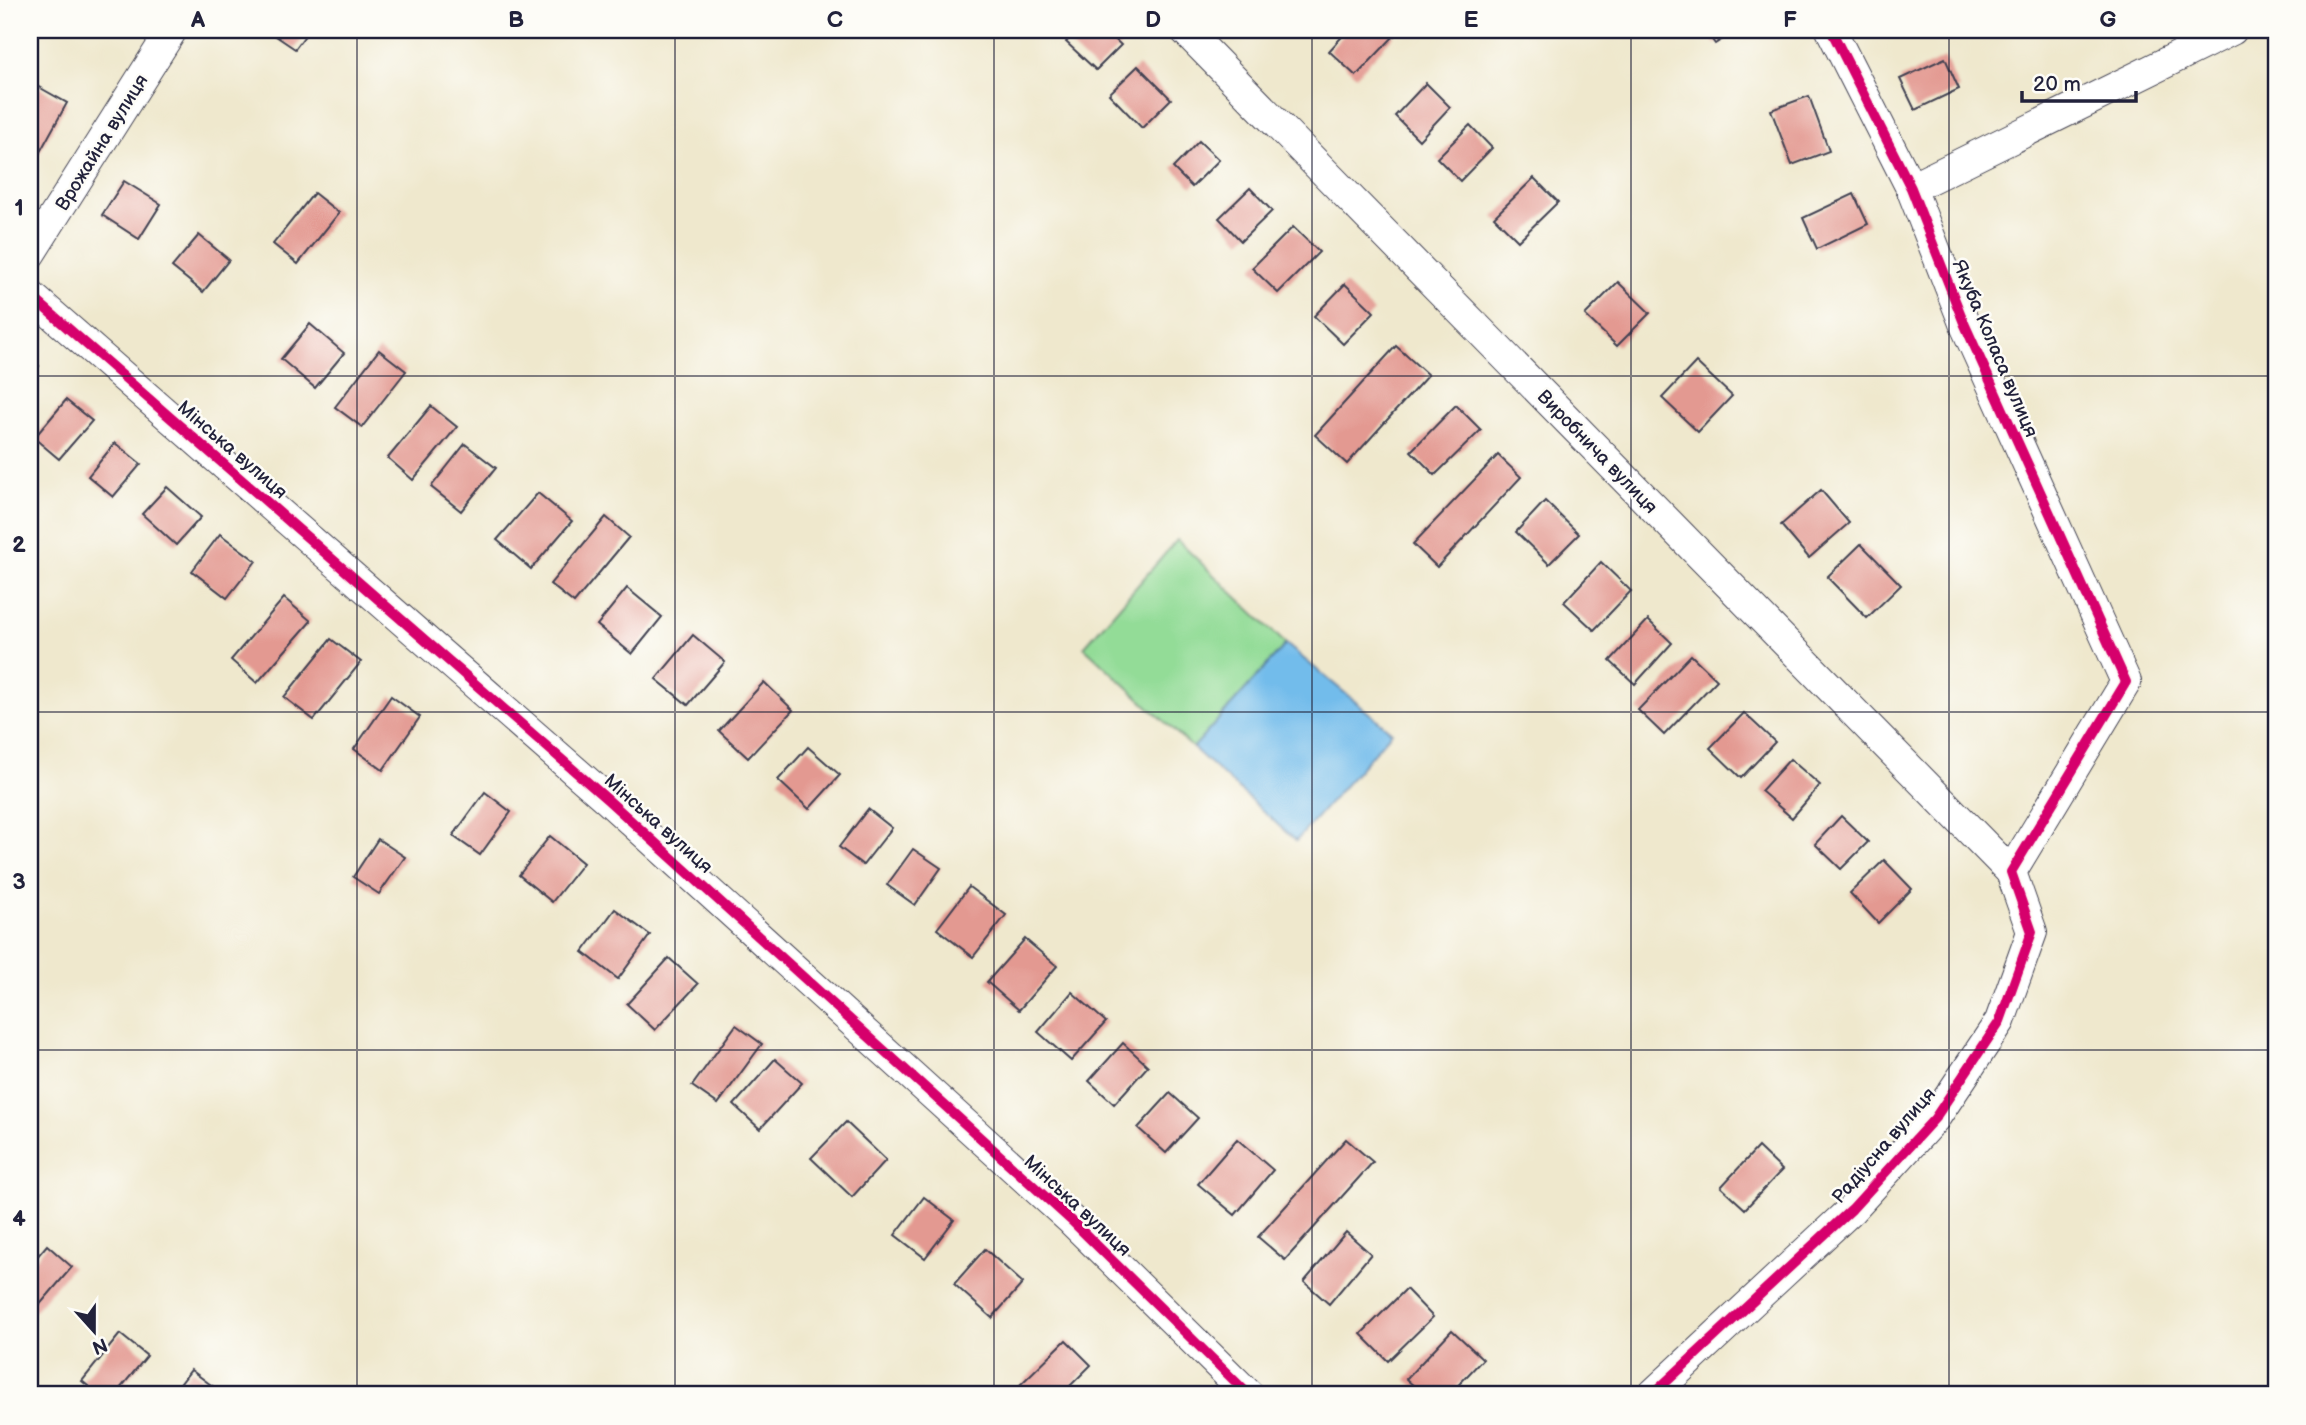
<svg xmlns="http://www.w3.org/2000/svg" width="2306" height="1425" viewBox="0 0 2306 1425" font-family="'Balsamiq Sans',sans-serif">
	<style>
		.green { fill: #93dc97; stroke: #5a7f69; stroke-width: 2 }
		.water { fill: #72bceb; stroke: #4a6f93; stroke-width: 2 }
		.building { fill: #e39991 }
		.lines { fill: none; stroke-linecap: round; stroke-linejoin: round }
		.minor-casing { stroke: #414051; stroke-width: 32 }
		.minor { stroke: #fff; stroke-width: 30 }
		.cycleway-casing { stroke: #fdfcf7; stroke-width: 15 }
		.cycleway { stroke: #d6006c; stroke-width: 10 }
		.grid { fill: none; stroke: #22223b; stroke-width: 2; stroke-opacity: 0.55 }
		.labels { text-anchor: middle; stroke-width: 5; stroke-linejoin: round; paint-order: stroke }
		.street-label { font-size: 19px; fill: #22223b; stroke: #fdfcf7 }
		.neatline { fill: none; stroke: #22223b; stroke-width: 2.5 }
		.grid-label { font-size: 23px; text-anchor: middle; font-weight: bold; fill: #22223b }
	</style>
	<rect width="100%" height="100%" fill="#fdfcf7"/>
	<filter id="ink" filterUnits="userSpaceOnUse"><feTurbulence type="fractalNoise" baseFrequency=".0143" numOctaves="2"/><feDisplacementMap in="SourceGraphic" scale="14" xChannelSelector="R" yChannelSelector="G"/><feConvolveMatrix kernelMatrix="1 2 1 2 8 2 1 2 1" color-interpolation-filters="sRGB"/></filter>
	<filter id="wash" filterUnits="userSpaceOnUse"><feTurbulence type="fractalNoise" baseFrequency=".00686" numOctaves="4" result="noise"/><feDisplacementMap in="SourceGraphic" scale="28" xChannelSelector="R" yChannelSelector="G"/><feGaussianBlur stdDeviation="1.57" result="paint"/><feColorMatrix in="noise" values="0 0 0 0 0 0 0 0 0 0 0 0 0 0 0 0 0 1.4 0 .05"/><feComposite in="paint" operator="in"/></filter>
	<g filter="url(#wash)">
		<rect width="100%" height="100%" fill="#efe8cd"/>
		<polygon class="green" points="1177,540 1286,644 1193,748 1084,647"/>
		<polygon class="water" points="1286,644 1392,732 1296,841 1193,748"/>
		<g id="blocks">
			<g class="building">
				<polygon points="267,30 309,30 295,49"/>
				<polygon points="1077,30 1105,30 1121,45 1096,70 1066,42"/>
				<polygon points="1348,30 1387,30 1394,36 1356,76 1329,51"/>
				<polygon points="1705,30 1737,30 1715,44"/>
				<polygon points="1945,58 1959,89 1915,110 1900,79"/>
				<polygon points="1138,66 1171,99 1142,128 1109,94"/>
				<polygon points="1426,83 1450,107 1419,140 1395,116"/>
				<polygon points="37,86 67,103 30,170 30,100"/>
				<polygon points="1809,96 1829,151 1792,165 1771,110"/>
				<polygon points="1470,125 1492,148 1460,181 1437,158"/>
				<polygon points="1199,141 1219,160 1192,187 1173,168"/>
				<polygon points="1534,178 1558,202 1518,241 1494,217"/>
				<polygon points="124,181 161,204 139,239 102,215"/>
				<polygon points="1250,188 1272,211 1241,241 1219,218"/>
				<polygon points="314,193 339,213 298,264 273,244"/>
				<polygon points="1854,194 1868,224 1817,249 1803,218"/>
				<polygon points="1293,227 1319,252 1278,293 1252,268"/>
				<polygon points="199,235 229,260 203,292 172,267"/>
				<polygon points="1618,282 1650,313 1617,346 1585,315"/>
				<polygon points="1345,284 1374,312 1343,344 1314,316"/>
				<polygon points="310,324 344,353 315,388 281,359"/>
				<polygon points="1396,346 1428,375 1347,464 1315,435"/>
				<polygon points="379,350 406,371 362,427 335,407"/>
				<polygon points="30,360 39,366 30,380"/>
				<polygon points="1696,362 1732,396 1698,432 1662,398"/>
				<polygon points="66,400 92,421 59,459 34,438"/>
				<polygon points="1456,405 1481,430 1435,475 1411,451"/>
				<polygon points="431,406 457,427 413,480 388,458"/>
				<polygon points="115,443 141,464 113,497 88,476"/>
				<polygon points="465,444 496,468 461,511 431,487"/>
				<polygon points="1498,455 1521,477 1437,567 1413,544"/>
				<polygon points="167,487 201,517 176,545 142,514"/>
				<polygon points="1821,490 1849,523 1809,558 1781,525"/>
				<polygon points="538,493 572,521 531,569 497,540"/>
				<polygon points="1545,501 1579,534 1549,564 1516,532"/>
				<polygon points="606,517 629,537 574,603 550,584"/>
				<polygon points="220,534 256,561 227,598 192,571"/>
				<polygon points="1861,544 1901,585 1867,618 1827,577"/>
				<polygon points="1601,562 1631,591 1594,630 1564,602"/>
				<polygon points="627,588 662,617 632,654 597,625"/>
				<polygon points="284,598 311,621 257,683 231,660"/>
				<polygon points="1648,620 1672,643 1635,684 1610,661"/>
				<polygon points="693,635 725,662 688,705 656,679"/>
				<polygon points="331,639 361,662 314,720 284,697"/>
				<polygon points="1691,655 1717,680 1664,735 1638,710"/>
				<polygon points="764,682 793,710 748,758 719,731"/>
				<polygon points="391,696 420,717 383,770 354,749"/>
				<polygon points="1744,713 1775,742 1741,778 1710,748"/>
				<polygon points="808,747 840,775 809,809 778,780"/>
				<polygon points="1790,759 1820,785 1792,818 1761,791"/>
				<polygon points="485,792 511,812 480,855 453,836"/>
				<polygon points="868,809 892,828 863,865 839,847"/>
				<polygon points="1841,816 1868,842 1841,869 1815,844"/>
				<polygon points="550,836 583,863 552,902 519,875"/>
				<polygon points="378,839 405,857 379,894 353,877"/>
				<polygon points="913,849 941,868 915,905 887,885"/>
				<polygon points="1884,860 1912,889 1878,923 1850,893"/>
				<polygon points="969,887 1006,915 973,957 937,929"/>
				<polygon points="615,909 650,935 618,979 583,952"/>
				<polygon points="1025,939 1057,966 1019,1010 987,982"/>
				<polygon points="669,958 698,984 655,1030 627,1004"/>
				<polygon points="1072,992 1106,1022 1071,1061 1038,1032"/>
				<polygon points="736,1025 762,1044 718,1104 692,1086"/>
				<polygon points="1123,1043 1148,1066 1114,1104 1089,1081"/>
				<polygon points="775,1059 802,1083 760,1129 734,1105"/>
				<polygon points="1170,1093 1198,1118 1166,1153 1138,1128"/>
				<polygon points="846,1122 886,1160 852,1197 811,1158"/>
				<polygon points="1237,1139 1273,1170 1235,1215 1198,1184"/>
				<polygon points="1346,1139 1373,1162 1285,1260 1258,1237"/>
				<polygon points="1758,1147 1782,1170 1745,1209 1721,1187"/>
				<polygon points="924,1197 954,1220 925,1258 895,1235"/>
				<polygon points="1346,1232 1371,1254 1329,1304 1304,1282"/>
				<polygon points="47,1245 72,1267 30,1316 30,1265"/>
				<polygon points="985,1249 1023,1283 992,1318 954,1284"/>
				<polygon points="1406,1289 1433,1317 1388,1361 1361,1334"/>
				<polygon points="1452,1330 1483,1359 1449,1395 1424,1395 1406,1379"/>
				<polygon points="120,1334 147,1356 115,1395 99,1395 82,1381"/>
				<polygon points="1066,1340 1091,1365 1061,1395 1030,1395 1020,1385"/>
				<polygon points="191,1370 219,1391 216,1395 172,1395"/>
			</g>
		</g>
	</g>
	<g filter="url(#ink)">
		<use href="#blocks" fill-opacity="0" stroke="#414051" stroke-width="2"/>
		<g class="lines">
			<defs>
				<g id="minor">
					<polyline points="1185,30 2011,872"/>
					<polyline points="1911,188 2232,30"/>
					<polyline points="30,254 172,30"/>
					<polyline points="30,295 608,800 1072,1221 1249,1395"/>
					<polyline points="1652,1395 1852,1209 1935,1118 2000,1021 2032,932 2011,872 2126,682 1964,323 1911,188 1831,30"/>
				</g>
			</defs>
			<use href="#minor" class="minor-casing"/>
			<use href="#minor" class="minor"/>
			<defs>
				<g id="cycleway">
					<polyline points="30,295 608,800 1072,1221 1249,1395"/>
					<polyline points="1652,1395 1852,1209 1935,1118 2000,1021 2032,932 2011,872 2126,682 1964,323 1911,188 1831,30"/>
				</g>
			</defs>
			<use href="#cycleway" class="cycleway-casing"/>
			<use href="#cycleway" class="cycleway"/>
		</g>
	</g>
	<path class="grid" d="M357,30V1395M675,30V1395M994,30V1395M1312,30V1395M1631,30V1395M1949,30V1395M30,376H2276M30,712H2276M30,1050H2276"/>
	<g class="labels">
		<g class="street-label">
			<text transform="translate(101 142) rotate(-58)" y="7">Врожайна вулиця</text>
			<text transform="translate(1996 348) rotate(67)" y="7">Якуба Коласа вулиця</text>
			<text transform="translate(233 449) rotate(41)" y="7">Мінська вулиця</text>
			<text transform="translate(1598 451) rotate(46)" y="7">Виробнича вулиця</text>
			<text transform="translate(659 823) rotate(42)" y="7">Мінська вулиця</text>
			<text transform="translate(1883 1145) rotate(-49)" y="7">Радіусна вулиця</text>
			<text transform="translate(1078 1205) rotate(43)" y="7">Мінська вулиця</text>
		</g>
	</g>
	<rect width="2306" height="1425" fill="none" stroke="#fdfcf7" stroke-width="77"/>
	<g transform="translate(94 1331) rotate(159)" stroke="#fdfcf7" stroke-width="5" paint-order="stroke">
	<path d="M0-5L12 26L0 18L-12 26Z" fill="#22223b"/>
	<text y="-10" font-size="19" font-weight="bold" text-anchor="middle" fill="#22223b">N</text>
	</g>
	<path d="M2022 91v10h114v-10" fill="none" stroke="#22223b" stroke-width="3.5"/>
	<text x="2033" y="91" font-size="21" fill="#22223b" stroke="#fdfcf7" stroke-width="5" paint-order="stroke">20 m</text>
	<rect x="38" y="38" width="2230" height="1348" class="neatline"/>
	<g class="grid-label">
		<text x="198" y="27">A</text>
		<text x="516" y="27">B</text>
		<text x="835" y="27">C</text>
		<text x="1153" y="27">D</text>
		<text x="1471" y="27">E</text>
		<text x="1790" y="27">F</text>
		<text x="2108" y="27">G</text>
		<text x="19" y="215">1</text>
		<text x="19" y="552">2</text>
		<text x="19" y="889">3</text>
		<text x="19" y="1226">4</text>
	</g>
</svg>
